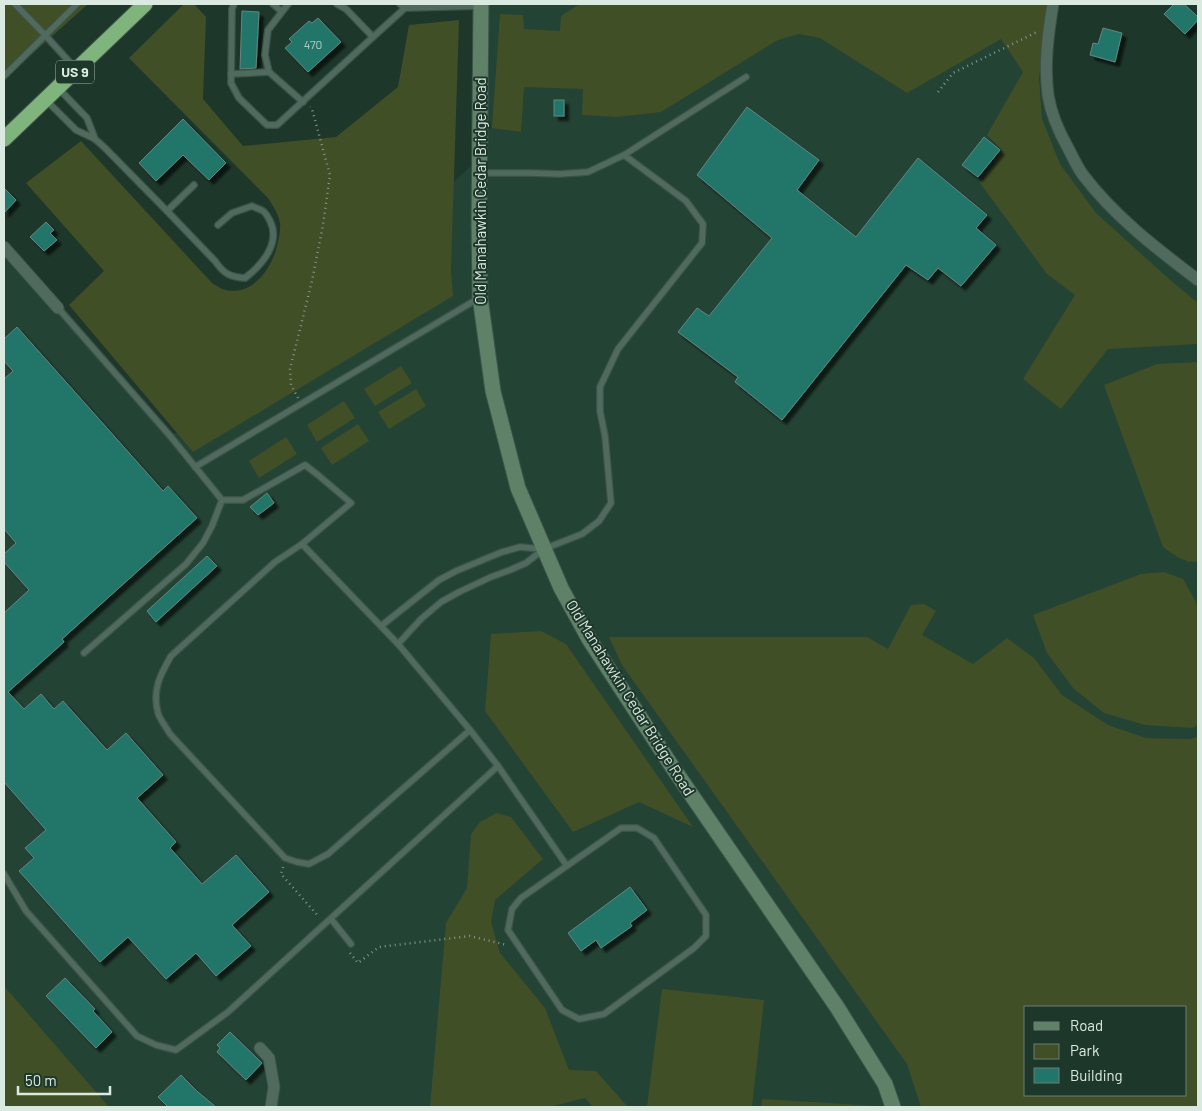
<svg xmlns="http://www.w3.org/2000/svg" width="1202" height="1111" viewBox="0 0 1202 1111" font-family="Barlow,sans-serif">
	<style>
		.built { fill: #234335; fill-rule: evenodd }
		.green { fill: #414f27; fill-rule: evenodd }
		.building { fill: #217669; stroke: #66867f; filter: url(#shadow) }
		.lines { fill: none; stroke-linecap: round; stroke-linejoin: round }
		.lane-casing { stroke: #3d5349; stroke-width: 8 }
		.street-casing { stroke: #3d5349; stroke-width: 13 }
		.secondary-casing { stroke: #3d5349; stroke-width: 17 }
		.highway-casing { stroke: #3d5349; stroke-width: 17 }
		.path { stroke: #84988d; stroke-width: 2.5; stroke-dasharray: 1 4; stroke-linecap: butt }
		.lane { stroke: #506b5d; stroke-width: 5.5 }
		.street { stroke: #506b5d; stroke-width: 11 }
		.secondary { stroke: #5e8167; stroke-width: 15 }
		.highway { stroke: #7fb47d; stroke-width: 15 }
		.labels { text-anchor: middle; stroke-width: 4; stroke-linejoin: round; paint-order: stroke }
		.number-label { font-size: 12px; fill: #accdc3 }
		.shield { fill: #1e372b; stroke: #a2b4aa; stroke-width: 1 }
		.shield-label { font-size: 14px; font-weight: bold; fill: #dbeae1 }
		.street-label { font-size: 15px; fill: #dbeae1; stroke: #1e372b }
	</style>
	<defs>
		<filter id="shadow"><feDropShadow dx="4.5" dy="4.5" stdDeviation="1" flood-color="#0009"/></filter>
	</defs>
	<rect width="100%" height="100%" fill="#1e372b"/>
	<path class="built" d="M481,4H1053L1048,96L1082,174L1198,280V1107H4V247L171,437L480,158ZM1026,1007H1186V1095H1026Z"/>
	<g class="green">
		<polygon points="4,4 88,4 4,79"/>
		<path d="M184,4H194L206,17L203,99L243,146L336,137L398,87L409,25L459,20L451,270L453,296L193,452L69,305L104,271L26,183L81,141L212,283C215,285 219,287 222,289C250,298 269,272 276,250C278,242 281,231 280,223C278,213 273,206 268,198L129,58Z"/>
		<polygon points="593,4 1046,4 1046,18 1039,78 1042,119 1060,164 1096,213 1169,279 1198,303 1198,344 1108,349 1061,409 1023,379 1075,295 1047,274 980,183 1003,151 987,135 1023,72 1001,39 907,93 820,38 799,34 778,40 661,112 617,117 582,115 583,89 524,87 521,132 492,128 500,14 523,15 524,29 560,31 561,16 578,5 593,5"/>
		<path d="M1198,362V561C1186,565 1173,554 1163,547L1104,385L1157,364Z"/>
		<polygon points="401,366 412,383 375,406 364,389"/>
		<polygon points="416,389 426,406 389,429 378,412"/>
		<polygon points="344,401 355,418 317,442 307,425"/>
		<polygon points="358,424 369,441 332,465 321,448"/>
		<polygon points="286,437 297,454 259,478 249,461"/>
		<polygon points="1164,572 1183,579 1195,600 1198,609 1198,725 1192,728 1145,725 1104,713 1073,688 1047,653 1033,615 1141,574"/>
		<path d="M924,604L936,611L922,635L973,664L1007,638L1034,658L1062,695L1108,725L1146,738L1190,739L1198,737V1107H921L907,1064L622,665L609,637H867L888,649L911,605ZM1026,1007H1186V1095H1026Z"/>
		<polygon points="541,631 566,644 693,827 639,802 573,832 485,711 491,634"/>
		<polygon points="496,813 511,817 543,859 495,900 491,922 500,953 545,1008 569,1070 596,1071 628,1107 593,1107 585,1098 549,1107 430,1107 446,923 467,888 471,834 480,822"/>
		<polygon points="4,986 109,1107 4,1107"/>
		<polygon points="662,989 764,1000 752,1107 647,1107"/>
		<polygon points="762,1099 878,1106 878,1107 761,1107"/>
	</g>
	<g class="building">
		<polygon points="1174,4 1184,4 1198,17 1198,20 1185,34 1164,14"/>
		<polygon points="242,11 259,12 256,68 240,69"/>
		<polygon points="318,18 341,42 308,72 285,48 292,42 289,39 309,21 312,23"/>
		<polygon points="1103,28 1122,33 1115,62 1090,55 1093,43 1098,44"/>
		<rect x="554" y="100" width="10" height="16"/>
		<polygon points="747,107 819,160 797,190 856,237 918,158 987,215 976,228 996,245 961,286 938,268 928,280 906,265 782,420 735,382 738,377 678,332 697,308 709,316 772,238 697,175"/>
		<polygon points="183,119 226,163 209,180 183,155 156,181 139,163"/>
		<polygon points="984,137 1000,150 978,177 962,165"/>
		<polygon points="4,188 16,200 4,213"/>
		<polygon points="46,222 54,230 50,233 57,240 44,251 30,237"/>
		<polygon points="17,327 163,491 168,486 197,518 62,639 64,642 8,692 24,709 41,694 54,709 63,701 107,750 126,733 163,775 137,798 176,842 170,848 202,884 236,855 269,892 232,925 251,946 216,976 196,953 166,979 128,937 100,962 19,871 34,858 25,848 46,830 4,782 4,613 29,590 4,562 4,554 16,543 4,529 4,379 13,371 4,361 4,339"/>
		<polygon points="267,493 274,503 258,515 250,507"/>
		<polygon points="207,556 217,566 156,622 147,611"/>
		<polygon points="630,887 647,910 630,923 632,926 601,948 596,940 581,951 568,933"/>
		<polygon points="65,978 95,1009 93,1011 112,1032 96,1048 46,996"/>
		<polygon points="230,1032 262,1063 246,1080 217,1052 220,1048 217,1045"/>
		<polygon points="181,1075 198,1092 216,1107 168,1107 158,1097"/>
	</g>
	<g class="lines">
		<defs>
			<g id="lane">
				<polyline points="15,4 45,35 75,68"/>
				<polyline points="234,4 232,9 231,83 239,98 267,125 277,125 373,37 405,8 412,4"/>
				<polyline points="273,4 281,11"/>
				<polyline points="288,4 268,30 265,55 269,72 303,102"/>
				<polyline points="337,4 346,9 373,37"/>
				<polyline points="400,4 405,8 479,6"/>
				<polyline points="231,74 269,72"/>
				<polyline points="4,76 77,4"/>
				<polyline points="59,89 87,118 95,139"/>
				<polyline points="47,101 76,130 95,139 105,148 167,211 194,185"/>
				<polyline points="624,155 746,77"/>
				<path d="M167,211L215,261C224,274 230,277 245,278C262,265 281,243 270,221C268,217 266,213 263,211C260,209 255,208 252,206L232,213L218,225"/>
				<path d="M58,308L171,437L222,500H243L305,465L318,475L351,503L302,544L275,562L171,656C160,675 152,690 158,713C160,720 167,728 170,734L285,858L297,862L309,864L328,854L470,730"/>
				<polyline points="195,467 479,298"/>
				<polyline points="302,544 398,644 470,730 498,766 567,866"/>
				<polyline points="381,626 439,580 456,571 502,552 520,547 542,549"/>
				<polyline points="398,644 421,619 441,602 459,592 491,577 510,570 526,563 544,549 582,534 599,521 611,503 605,436 600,411 600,387 618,349 702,243 703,224 686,201 624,155 588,172 560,174 530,173 480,173"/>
				<polyline points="84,653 186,564 203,543 212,526 222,500"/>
				<polygon points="621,828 637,828 654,838 706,915 706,936 694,948 604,1014 579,1019 562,1010 508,930 512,909 521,898"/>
				<polyline points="4,874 26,911 137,1036 156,1045 176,1050 228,1012 498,766"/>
				<polyline points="331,919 351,944"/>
			</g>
			<g id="street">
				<path d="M1053,4C1048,34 1044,64 1048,95C1051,114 1059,132 1068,148C1073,157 1077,167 1083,175C1115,217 1157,249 1198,280"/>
				<polyline points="4,247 58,308"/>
				<polyline points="260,1048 269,1058 274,1087 271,1107"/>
			</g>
			<polyline id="secondary" points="481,4 479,224 480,297 493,391 518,488 561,588 589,639 673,768 837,1007 885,1084 893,1107"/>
			<polyline id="highway" points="4,139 145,4"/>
		</defs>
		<use href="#lane" class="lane-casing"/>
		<use href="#street" class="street-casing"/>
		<use href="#secondary" class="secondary-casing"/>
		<use href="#highway" class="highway-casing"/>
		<g class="path">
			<polyline points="938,92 953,73 1037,32"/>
			<polyline points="298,398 291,385 290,369 312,281 323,225 330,175 312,109 310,107"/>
			<polyline points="283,867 281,874 319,917"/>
			<polyline points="350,953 358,963 379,947 470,936 507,945"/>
		</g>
		<use href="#lane" class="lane"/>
		<use href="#street" class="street"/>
		<use href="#secondary" class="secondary"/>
		<use href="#highway" class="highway"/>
	</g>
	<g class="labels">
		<g class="number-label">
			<text x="313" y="49">470</text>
		</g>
		<rect class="shield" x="56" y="60.5" width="38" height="23" rx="4"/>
		<g class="shield-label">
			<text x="75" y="77">US 9</text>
		</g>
		<g class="street-label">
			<text transform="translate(481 191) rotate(-90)" y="5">Old Manahawkin Cedar Bridge Road</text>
			<text transform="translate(630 698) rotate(58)" y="5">Old Manahawkin Cedar Bridge Road</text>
		</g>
	</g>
	<rect width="1202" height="1111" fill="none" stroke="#dbeae1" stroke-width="10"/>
	<rect x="1024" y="1006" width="162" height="90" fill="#1e372b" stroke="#6a7f74"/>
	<rect x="1034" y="1022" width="25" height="8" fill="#5e8167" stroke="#6a7f74"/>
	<text x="1070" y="1031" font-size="15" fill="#dbeae1">Road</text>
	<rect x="1034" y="1044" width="25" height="15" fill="#414f27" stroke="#6a7f74"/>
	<text x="1070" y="1056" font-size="15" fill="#dbeae1">Park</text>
	<rect x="1034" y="1068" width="25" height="15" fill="#217669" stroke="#6a7f74"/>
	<text x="1070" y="1081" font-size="15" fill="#dbeae1">Building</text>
	<path d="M18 1086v8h92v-8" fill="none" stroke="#dbeae1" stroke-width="2.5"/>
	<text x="25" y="1086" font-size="15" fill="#dbeae1" stroke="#1e372b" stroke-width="4" paint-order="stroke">50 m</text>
</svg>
